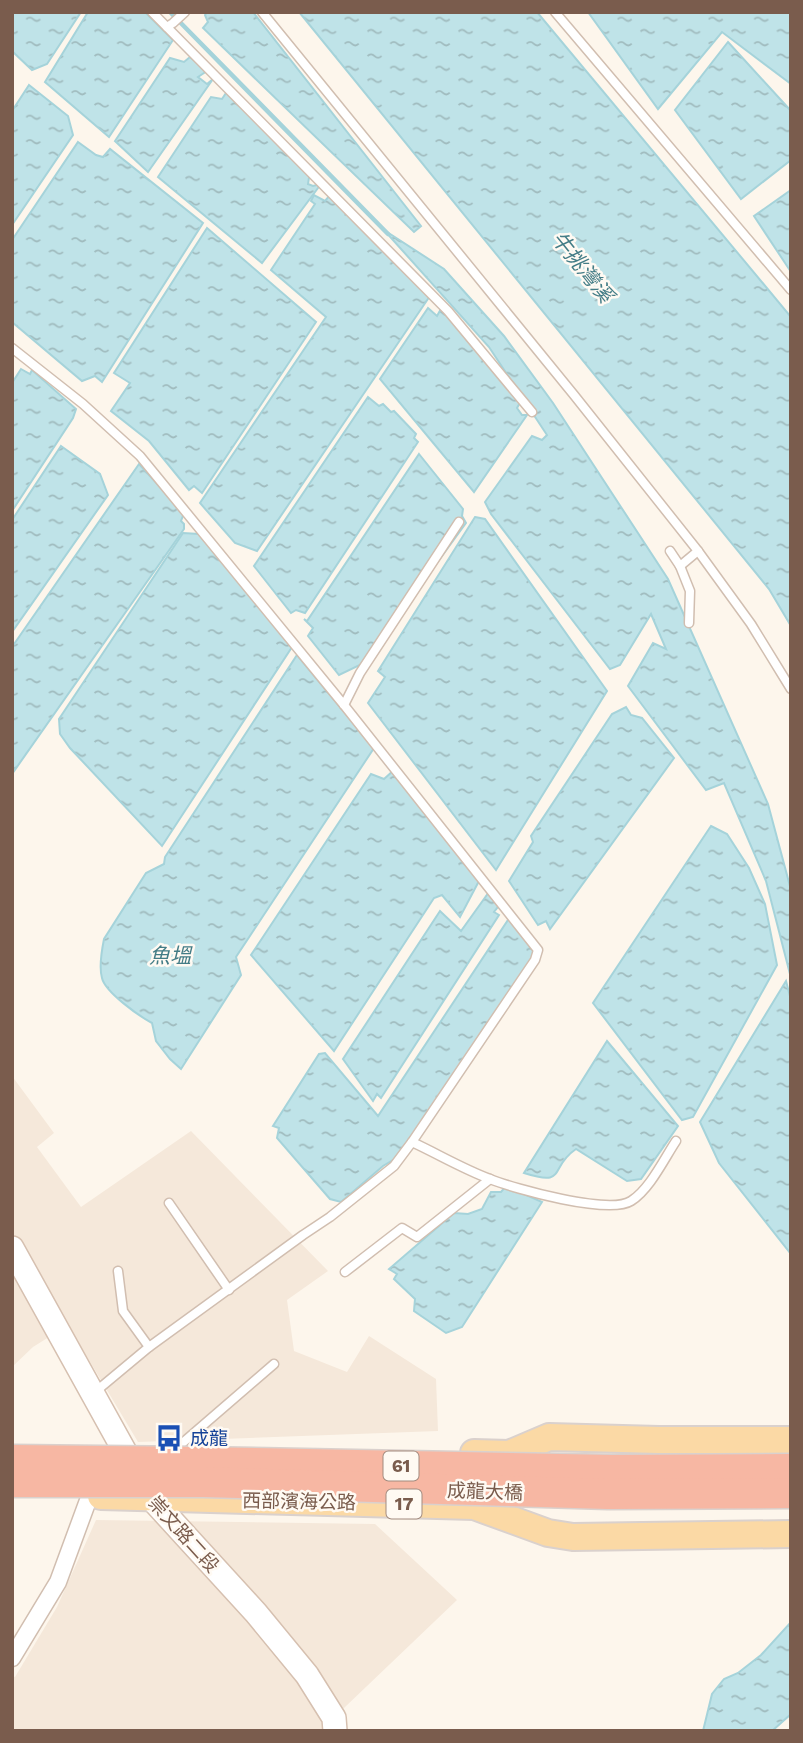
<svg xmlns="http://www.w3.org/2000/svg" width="803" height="1743" viewBox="0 0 803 1743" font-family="'Work Sans','Noto Sans TC',sans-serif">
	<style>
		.residential { fill: #f5e8da }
		.water { fill: url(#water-ripples); stroke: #a5d3da; stroke-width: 2 }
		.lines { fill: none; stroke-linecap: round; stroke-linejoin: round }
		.stream { stroke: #a5d3da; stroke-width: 4.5 }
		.lane-casing { stroke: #d1beb0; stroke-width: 11 }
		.street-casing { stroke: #d1beb0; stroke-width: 19 }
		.secondary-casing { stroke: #d6c0b0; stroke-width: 26 }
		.primary-casing { stroke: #dad1cd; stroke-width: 30 }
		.lane { stroke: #fff; stroke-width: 8 }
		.street { stroke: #fff; stroke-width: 16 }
		.secondary { stroke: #fff; stroke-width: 23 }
		.primary { stroke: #fbd9a5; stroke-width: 26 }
		.highway-bridge-casing { stroke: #dad1cd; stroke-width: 33; stroke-linecap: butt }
		.highway-bridge { stroke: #f7b7a3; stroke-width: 30 }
		.labels { text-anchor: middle; stroke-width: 5; stroke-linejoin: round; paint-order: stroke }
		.shield { fill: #fffaf3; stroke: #a28b7f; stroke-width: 2 }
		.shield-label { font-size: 18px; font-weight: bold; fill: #7a5c4d }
		.transit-label { font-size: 19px; fill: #164399; stroke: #fffaf3; text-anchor: start }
		.street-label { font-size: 19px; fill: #7a5c4d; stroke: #fffaf3 }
		.water-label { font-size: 21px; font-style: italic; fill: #437c86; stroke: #fffaf3 }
	</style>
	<defs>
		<pattern id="water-ripples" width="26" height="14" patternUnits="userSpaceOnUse" patternTransform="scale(1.75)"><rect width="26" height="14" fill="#bfe3e8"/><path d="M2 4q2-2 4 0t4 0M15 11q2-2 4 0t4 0" fill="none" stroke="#a0bbbe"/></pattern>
	</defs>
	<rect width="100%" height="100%" fill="#fdf6ec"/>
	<g class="residential">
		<polygon points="12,1076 54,1133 37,1147 81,1207 191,1131 328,1271 287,1300 294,1351 347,1372 369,1336 436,1379 438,1431 138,1442 68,1325 33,1347 12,1367"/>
		<polygon points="96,1520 375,1524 457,1600 322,1729 324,1731 12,1731 12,1676 15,1677 57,1607"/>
	</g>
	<g class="water">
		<polygon points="12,12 81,12 47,64 32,70 12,51"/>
		<polygon points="88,12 145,12 173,40 109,137 45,82"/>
		<polygon points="207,12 253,12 421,226 414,232 203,28 208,22 205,15"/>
		<polygon points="299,12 537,12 791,317 791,626 769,589"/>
		<polygon points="588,12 791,12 791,84 722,32 658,109"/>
		<polygon points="728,42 791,111 791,160 741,199 675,110"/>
		<polygon points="190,57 207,71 198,77 207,84 213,79 148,172 115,141 170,58 184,62"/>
		<polygon points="29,85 68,116 73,135 12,225 12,111"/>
		<polygon points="226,93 310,171 308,184 313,186 321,184 262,263 158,177 211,97 222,99"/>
		<polygon points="78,142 96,155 103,157 110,149 203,223 102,382 95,376 82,381 12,322 12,240"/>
		<polygon points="791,190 791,272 754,216"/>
		<polygon points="331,194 432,293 257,551 235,543 200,503 326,317 271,270 315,204 311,201 314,195 325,201"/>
		<polygon points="207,228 316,322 202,493 194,486 189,490 149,441 111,411 130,383 114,373"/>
		<polygon points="384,230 444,269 504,336 553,403 668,579 768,804 791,890 791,978 766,881 724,783 706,790 628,686 653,643 666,649 651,614 620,665 610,669 491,514 485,502 532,436 542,440 547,435 489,347"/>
		<polygon points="442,307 521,401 517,408 522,415 527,415 474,492 380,379 428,308 437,316"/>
		<polygon points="21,369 30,374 32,370 76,409 73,418 12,511 12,383"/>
		<polygon points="368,397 379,406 383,404 391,412 394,411 416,434 414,438 418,442 305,613 296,610 291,613 254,566"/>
		<polygon points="61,446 100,474 108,495 12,632 12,520"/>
		<polygon points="419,454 463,509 462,516 466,523 364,663 339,675 308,636 313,628 304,619 307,621"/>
		<polygon points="139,464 184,513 181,521 184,524 184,529 12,774 12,647"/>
		<polygon points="475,517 485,519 607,691 496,870 368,703 385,677 378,671"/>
		<polygon points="183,533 199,534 292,647 162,846 70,748 60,734 59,719"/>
		<path d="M297,655L374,748L236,957L241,975L181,1069L170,1059L156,1041L152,1023C139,1016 105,992 102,978C99,968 102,949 104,939L146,873L164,864L165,857Z"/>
		<polygon points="626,707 631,715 642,718 674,758 550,929 546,921 538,925 509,881 533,842 531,836 612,714"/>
		<polygon points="394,770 480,879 460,917 442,895 434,898 334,1051 251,955 371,774 384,779"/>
		<polygon points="711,826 727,834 749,868 765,904 777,965 693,1117 682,1120 593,1003"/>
		<polygon points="489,892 501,903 494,912 499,915 381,1098 377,1094 373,1101 343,1059 440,911 461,931"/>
		<polygon points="510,917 538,949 398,1157 383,1166 341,1202 330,1199 277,1138 279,1128 273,1126 319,1054 325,1053 378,1116"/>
		<polygon points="786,981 791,1000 791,1254 719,1163 700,1122"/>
		<path d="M607,1041L678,1126L641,1179L627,1181L576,1149C548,1168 568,1187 524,1173Z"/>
		<polygon points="506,1186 542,1202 462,1327 446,1333 414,1311 415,1299 394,1279 397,1274 389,1269 454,1213 468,1214 482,1209 491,1192 501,1192"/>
		<polygon points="791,1622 791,1714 772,1731 703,1731 712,1694 724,1679 738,1673 761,1655"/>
	</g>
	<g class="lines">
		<polyline class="stream" points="170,12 388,234"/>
		<defs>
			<g id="lane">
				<polyline points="152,12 448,311 532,412"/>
				<polyline points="262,12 574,395 698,551 751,624 791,689"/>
				<polyline points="555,12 791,290"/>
				<polyline points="167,27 173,23 185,12"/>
				<polyline points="12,348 83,404 140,456 344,705 538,950 535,960 412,1142"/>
				<polyline points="670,551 680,566 690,591 689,623"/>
				<polyline points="680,566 698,551"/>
				<polyline points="344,705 360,673 459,522"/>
				<polyline points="169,1203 229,1290"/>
				<polyline points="118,1271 123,1311 149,1347"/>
				<polyline points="345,1272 402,1228 417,1237 490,1179"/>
				<path d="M95,1392L149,1347L303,1235L330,1217L394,1166L412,1142C438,1154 463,1169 490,1179C515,1189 609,1215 631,1201C650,1189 664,1159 676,1141"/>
				<polyline points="172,1452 274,1364"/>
			</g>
			<polyline id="street" points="12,1658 58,1582 90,1495 94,1480"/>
			<polyline id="secondary" points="12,1248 150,1497 256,1613 307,1675 334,1718 335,1731"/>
			<g id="primary">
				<polyline points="474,1453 509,1454 549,1437 659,1440 791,1440"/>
				<polyline points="101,1496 474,1506 548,1533 573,1537 791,1534"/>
			</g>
		</defs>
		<use href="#lane" class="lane-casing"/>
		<use href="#street" class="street-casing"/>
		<use href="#secondary" class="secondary-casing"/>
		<use href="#primary" class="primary-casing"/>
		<use href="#lane" class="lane"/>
		<use href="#street" class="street"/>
		<use href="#secondary" class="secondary"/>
		<use href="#primary" class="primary"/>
		<defs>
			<g id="highway-bridge">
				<polyline points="12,1460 198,1462 611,1470 791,1469"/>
				<polyline points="12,1482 204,1482 608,1494 791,1493"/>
			</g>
		</defs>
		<use href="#highway-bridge" class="highway-bridge-casing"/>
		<use href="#highway-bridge" class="highway-bridge"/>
	</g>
	<defs>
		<symbol id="bus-bare" viewBox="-9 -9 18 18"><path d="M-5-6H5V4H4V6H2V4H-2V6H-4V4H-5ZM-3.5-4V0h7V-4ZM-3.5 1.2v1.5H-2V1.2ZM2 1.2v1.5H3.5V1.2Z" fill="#1a4fb4" stroke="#fffaf3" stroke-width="2.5" paint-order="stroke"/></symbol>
	</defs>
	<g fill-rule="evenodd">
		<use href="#bus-bare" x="150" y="1419" width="38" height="38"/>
	</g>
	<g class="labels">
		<g class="shield">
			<rect x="383.5" y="1451.5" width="35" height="29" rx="5"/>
			<rect x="386.5" y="1489.5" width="35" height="29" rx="5"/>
		</g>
		<g class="shield-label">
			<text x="401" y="1472">61</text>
			<text x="404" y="1510">17</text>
		</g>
		<g class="transit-label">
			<text x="190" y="1445">成龍</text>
		</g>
		<g class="street-label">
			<text transform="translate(485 1491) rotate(2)" y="7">成龍大橋</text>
			<text transform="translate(299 1501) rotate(1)" y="7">西部濱海公路</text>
			<text transform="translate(184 1534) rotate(48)" y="7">崇文路二段</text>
		</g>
		<g class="water-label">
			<text transform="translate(582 267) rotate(51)" y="7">牛挑灣溪</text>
			<text x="170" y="963">魚塭</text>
		</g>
	</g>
	<rect width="803" height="1743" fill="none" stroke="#7a5c4d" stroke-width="28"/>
</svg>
